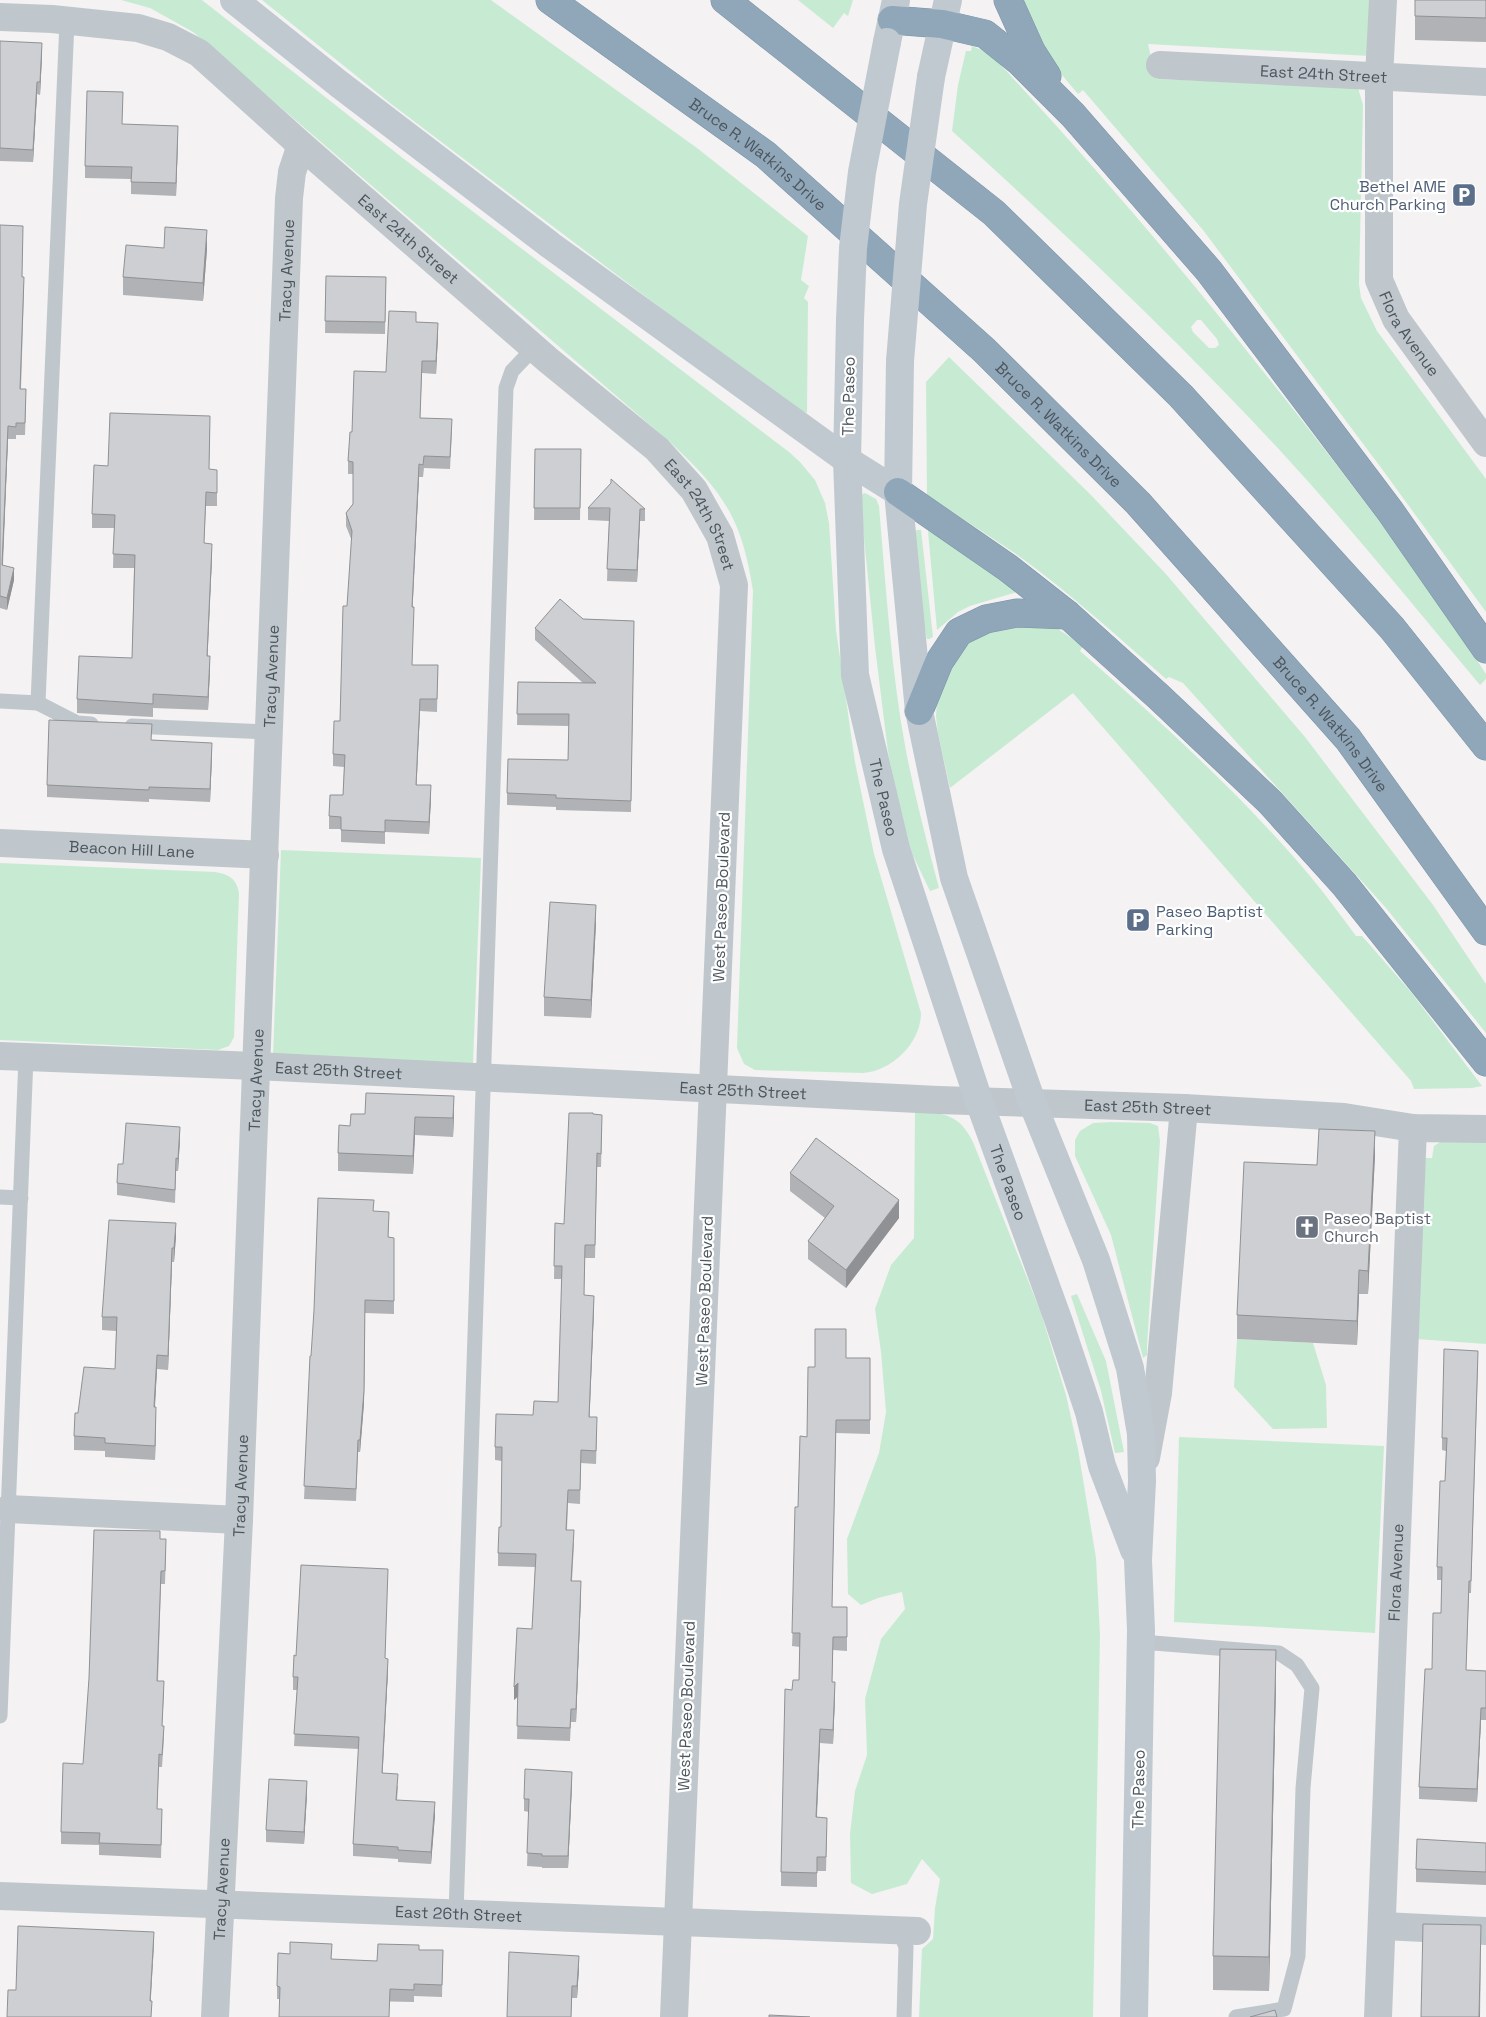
<svg xmlns="http://www.w3.org/2000/svg" width="1486" height="2017" viewBox="0 0 1486 2017" font-family="'Space Grotesk',sans-serif">
	<style>
		.green { fill: #c7ebd2; fill-rule: evenodd }
		.lines { fill: none; stroke-linecap: round; stroke-linejoin: round }
		.motorway-casing { stroke: #7b93a6; stroke-width: 29 }
		.service { stroke: #bfc7cc; stroke-width: 15 }
		.minor { stroke: #bfc7cc; stroke-width: 28 }
		.tertiary { stroke: #bfc7cc; stroke-width: 28 }
		.secondary { stroke: #c0c9d0; stroke-width: 28 }
		.motorway { stroke: #90a7ba; stroke-width: 28 }
		.secondary-bridge { stroke: #c0c9d0; stroke-width: 28 }
		.wall { fill: #b0b2b5 }
		.shaded-wall { fill: #909194 }
		.building { fill: #cdcfd3; stroke: #909194 }
		.labels { text-anchor: middle; stroke-width: 4.5; stroke-linejoin: round; paint-order: stroke }
		.street-label { font-size: 16px; fill: #4c565d; stroke: #fff }
		.service-label { font-size: 16px; fill: #4e5e75; stroke: #fff; text-anchor: end }
		.worship-label { font-size: 16px; fill: #5b616d; stroke: #fff; text-anchor: start }
	</style>
	<rect width="100%" height="100%" fill="#f4f2f2"/>
	<g class="green">
		<path d="M121,0H202L404,159L789,452L800,462L815,480L825,503L829,523L836,630L855,762L874,854L921,1013C921,1043 892,1071 863,1073L755,1070L744,1064L737,1048L753,591C742,518 723,492 671,443L193,32L150,8Z"/>
		<polygon points="262,0 491,0 697,148 808,236 801,280 809,286 804,298 808,302 807,413 794,409 390,103"/>
		<polygon points="798,0 853,0 848,16 844,13 833,28"/>
		<polygon points="1018,0 1372,0 1369,56 1148,44 1156,79 1351,86 1358,88 1363,105 1359,284 1361,298 1377,331 1486,479 1486,612 1382,469 1203,230 1083,90 1078,94 1057,69"/>
		<path d="M972,46L984,51L997,61C1087,158 1173,257 1254,360C1336,462 1415,565 1486,674V679L1480,685C1415,608 1353,530 1285,456C1180,342 1067,235 952,131L958,85L966,51H971ZM1197,320H1201L1217,339L1219,345L1215,348H1209L1193,332L1191,327Z"/>
		<path d="M949,357L1091,495L1165,573L1305,737L1433,905L1486,984V1033L1386,908L1183,683L1169,677L1166,679C1117,636 1069,592 1016,554C987,534 956,515 927,495L926,382Z"/>
		<path d="M865,493L876,499L879,506C886,588 891,670 906,751C915,797 927,843 939,888L930,891L906,841L888,752L875,647L860,499L861,495Z"/>
		<polygon points="917,530 921,530 933,637 929,639 927,639 920,608 915,532"/>
		<polygon points="928,531 964,550 1017,592 970,606 958,612 937,630"/>
		<path d="M1046,625L1058,629L1083,646L1080,651C1159,720 1243,796 1310,876C1326,895 1341,916 1356,936H1362L1411,992L1482,1086L1472,1088L1414,1089L1411,1081L1073,693L950,788L938,734L936,716L937,699L944,672L972,638L997,626Z"/>
		<polygon points="281,850 481,858 473,1064 273,1056"/>
		<path d="M0,863L215,872C229,874 237,879 239,894L234,1037L229,1046L218,1050L0,1040Z"/>
		<path d="M915,1112C945,1113 959,1114 973,1142L1041,1313L1066,1395L1078,1449L1096,1558L1100,1635L1093,2017H919L922,1949L933,1939L935,1908L940,1879L922,1859L907,1884L872,1894L851,1883L850,1834L855,1791L867,1755L865,1699L881,1639L905,1609L902,1592L878,1598L861,1605L848,1594L847,1539L879,1453L886,1412L881,1352L875,1309L891,1265L914,1238Z"/>
		<polygon points="1111,1122 1150,1123 1158,1126 1160,1141 1147,1346 1147,1355 1143,1358 1111,1235 1075,1156 1075,1140 1080,1131 1093,1123"/>
		<polygon points="1442,1141 1486,1142 1486,1344 1416,1339 1424,1158 1432,1158 1434,1146"/>
		<polygon points="1077,1294 1106,1361 1124,1452 1115,1453 1101,1391 1071,1296"/>
		<polygon points="1237,1339 1313,1343 1326,1385 1327,1428 1273,1429 1234,1387"/>
		<polygon points="1179,1437 1384,1446 1375,1633 1174,1622"/>
	</g>
	<g class="lines">
		<defs>
			<g id="motorway">
				<path id="s10" d="M550,0L766,155L984,350L1138,503L1348,739L1486,931"/>
				<polyline points="725,0 994,213 1181,396 1392,628 1486,746"/>
				<polyline points="1008,0 1031,51 1047,76"/>
				<polyline points="892,20 942,24 985,34 1020,62 1073,115 1209,271 1390,511 1486,649"/>
				<polyline points="898,492 1008,568 1068,615 1159,697 1270,802 1344,884 1486,1062"/>
				<polyline points="919,711 939,662 959,632 986,619 1017,613 1068,615"/>
			</g>
		</defs>
		<use href="#motorway" class="motorway-casing"/>
		<g class="service">
			<polyline points="0,701 38,703 67,21"/>
			<polyline points="38,703 77,723 91,724"/>
			<polyline points="132,726 269,732"/>
			<polyline points="0,1197 21,1198"/>
			<polyline points="1141,1642 1279,1653 1297,1665 1312,1688 1303,1788 1298,1956 1284,2009 1236,2017"/>
			<polyline points="0,1716 26,1057"/>
			<polyline points="456,1914 506,388 512,371 534,348"/>
			<polyline points="899,1930 906,1947 904,2017"/>
		</g>
		<g class="minor">
			<path id="s1" d="M1383,0L1379,77V280L1396,319L1486,443"/>
			<path id="s2" d="M0,17L52,19L138,28L168,37L199,53L301,145L548,360L657,449L694,490L720,536L734,585L674,2017"/>
			<path id="s3" d="M1160,65L1486,82"/>
			<path id="s4" d="M0,843L265,855"/>
			<polyline points="1146,1458 1158,1393 1184,1108"/>
			<polyline points="8,1509 239,1520"/>
			<path id="s5" d="M0,1896L917,1931"/>
			<polyline points="1383,1926 1486,1931"/>
			<path id="s6" d="M215,2017L239,1520L289,198L292,172L301,145"/>
			<path id="s7" d="M1378,2017L1413,1128"/>
		</g>
		<path class="tertiary" id="s8" d="M0,1056L256,1066L938,1100L1184,1108L1344,1117L1413,1128L1486,1129"/>
		<g class="secondary">
			<polyline points="234,0 339,84 550,245 847,460 898,492"/>
			<polyline points="887,42 896,0"/>
			<polyline points="931,77 948,0"/>
			<path id="s9" d="M850,320L847,460L855,675L896,849L979,1101L1059,1322L1089,1412L1102,1466L1134,1550"/>
			<polyline points="900,361 898,492 919,711 954,878 1032,1102 1096,1260 1130,1368 1141,1434 1142,1481 1138,1560 1141,1630 1134,2017"/>
		</g>
		<use href="#motorway" class="motorway"/>
		<g class="secondary-bridge">
			<polyline points="850,320 853,248 862,172 887,42"/>
			<polyline points="900,361 913,204 931,77"/>
		</g>
	</g>
	<g class="wall">
		<polygon points="1486,0 1486,42 1415,40 1415,16"/>
		<polygon points="0,41 42,55 40,95 37,94 33,162 0,161"/>
		<polygon points="122,124 178,139 176,196 131,194 131,179 85,178 85,166"/>
		<polygon points="0,225 22,277 24,289 21,389 26,402 25,435 16,435 16,439 8,439 3,565 14,580 7,610 0,608"/>
		<polygon points="164,248 207,249 203,301 123,295 123,277"/>
		<polygon points="326,276 386,277 385,334 325,333"/>
		<polygon points="416,322 438,335 436,374 422,373 420,418 452,431 450,469 424,468 423,477 419,477 412,607 412,665 438,665 437,712 420,711 416,785 431,798 429,834 385,832 385,844 341,842 341,829 329,829 329,816 343,795 344,767 333,766 333,754 340,721 352,541 346,526 346,513 353,504 353,474 348,474 348,461 352,432 386,372"/>
		<polygon points="210,429 209,469 217,483 217,506 206,506 204,543 212,557 207,656 210,669 208,710 153,708 153,717 77,713 77,699 132,658 134,568 113,568 114,528 92,528 92,514 108,466"/>
		<polygon points="535,449 581,449 580,520 534,520"/>
		<polygon points="588,508 645,509 645,521 640,521 637,582 607,581 609,521 588,520"/>
		<polygon points="583,619 634,621 631,812 556,810 556,807 507,805 507,793 568,760 569,726 517,725 518,682 583,683 535,640 535,628"/>
		<polygon points="152,740 212,755 210,802 149,799 149,802 47,797 47,785"/>
		<polygon points="596,923 591,1018 544,1016 544,997"/>
		<polygon points="351,1114 454,1114 453,1137 415,1135 413,1174 338,1171 338,1153 350,1126"/>
		<polygon points="593,1114 602,1128 601,1167 597,1167 595,1258 585,1258 584,1295 594,1309 589,1417 597,1431 596,1464 581,1463 580,1504 568,1503 567,1530 574,1544 572,1581 581,1594 576,1722 571,1722 570,1741 517,1739 518,1697 514,1700 532,1629 535,1567 498,1566 498,1553 501,1527 502,1461 495,1460 495,1447 533,1415 558,1402 562,1279 554,1279 555,1223 564,1224"/>
		<polygon points="180,1139 178,1171 176,1171 175,1203 117,1195 117,1183 123,1164"/>
		<polygon points="1375,1155 1368,1294 1359,1294 1357,1345 1237,1339 1237,1315 1317,1165"/>
		<polygon points="790,1173 899,1218 846,1288 808,1259 808,1241 825,1218 790,1191"/>
		<polygon points="374,1212 389,1224 388,1237 394,1238 394,1314 365,1313 364,1403 360,1452 358,1452 356,1501 304,1499 311,1356"/>
		<polygon points="176,1236 174,1262 172,1262 168,1370 157,1369 155,1407 156,1421 155,1460 105,1457 105,1451 74,1450 74,1436 78,1413 115,1369 116,1331 102,1330 102,1317"/>
		<polygon points="846,1358 870,1358 870,1434 836,1433 832,1607 847,1607 847,1651 833,1650 832,1682 835,1696 833,1744 820,1743 817,1817 827,1831 826,1871 817,1871 817,1887 781,1886 781,1872 792,1690 799,1680 800,1647 792,1646 798,1507 807,1437 815,1367"/>
		<polygon points="1478,1363 1471,1593 1469,1593 1466,1670 1486,1671 1486,1720 1481,1720 1477,1802 1419,1799 1419,1787 1432,1669 1441,1613 1442,1580 1437,1580 1437,1567 1445,1481 1446,1451 1442,1450 1442,1438"/>
		<polygon points="160,1539 166,1551 165,1584 161,1584 158,1681 164,1694 162,1726 164,1738 162,1767 159,1767 157,1809 162,1822 161,1858 99,1855 99,1845 61,1844 61,1832"/>
		<polygon points="386,1658 388,1671 382,1773 398,1786 397,1800 435,1815 431,1864 398,1862 398,1859 353,1856 353,1844 359,1749 294,1746 297,1690 293,1690 293,1677"/>
		<polygon points="1276,1684 1269,1991 1213,1990 1213,1956"/>
		<polygon points="572,1784 568,1868 542,1868 542,1867 527,1866 529,1812 524,1811 524,1799"/>
		<polygon points="307,1794 304,1844 266,1842 266,1830"/>
		<polygon points="1486,1843 1486,1885 1416,1882 1416,1869"/>
		<polygon points="419,1950 443,1950 442,1997 414,1996 414,2002 277,1999 277,1986"/>
		<polygon points="579,1968 577,1998 572,1998 571,2017 507,2017"/>
	</g>
	<g class="shaded-wall">
		<polygon points="42,43 42,55 40,95 40,82"/>
		<polygon points="37,82 37,94 33,162 33,150"/>
		<polygon points="178,126 178,139 176,196 176,183"/>
		<polygon points="207,230 207,249 203,301 203,283"/>
		<polygon points="438,323 438,335 436,374 436,361"/>
		<polygon points="8,426 8,439 2,577 2,565"/>
		<polygon points="419,464 419,477 412,620 412,607"/>
		<polygon points="640,509 640,521 637,582 637,570"/>
		<polygon points="212,544 212,557 207,669 207,656"/>
		<polygon points="14,568 14,580 7,610 7,598"/>
		<polygon points="210,656 210,669 208,710 208,697"/>
		<polygon points="420,699 420,711 416,797 416,785"/>
		<polygon points="212,743 212,755 210,802 210,789"/>
		<polygon points="431,785 431,798 429,834 429,822"/>
		<polygon points="596,905 596,923 591,1018 591,1000"/>
		<polygon points="454,1096 454,1114 453,1137 453,1118"/>
		<polygon points="415,1117 415,1135 413,1174 413,1156"/>
		<polygon points="180,1127 180,1139 178,1171 178,1159"/>
		<polygon points="1375,1131 1375,1155 1368,1294 1368,1271"/>
		<polygon points="899,1200 899,1218 846,1288 846,1270"/>
		<polygon points="176,1223 176,1236 174,1262 174,1248"/>
		<polygon points="172,1248 172,1262 168,1370 168,1356"/>
		<polygon points="1359,1270 1359,1294 1357,1345 1357,1321"/>
		<polygon points="594,1296 594,1309 589,1430 589,1417"/>
		<polygon points="365,1300 364,1403 360,1452 360,1440"/>
		<polygon points="157,1355 157,1369 154,1421 154,1407"/>
		<polygon points="156,1407 156,1421 155,1460 155,1446"/>
		<polygon points="581,1581 581,1594 576,1722 576,1709"/>
		<polygon points="1276,1650 1276,1684 1269,1991 1269,1957"/>
		<polygon points="388,1659 388,1671 382,1785 382,1773"/>
		<polygon points="835,1682 835,1696 833,1744 833,1730"/>
		<polygon points="518,1683 518,1696 514,1700 514,1687"/>
		<polygon points="1481,1708 1481,1720 1477,1802 1477,1789"/>
		<polygon points="820,1729 820,1743 816,1831 816,1817"/>
		<polygon points="572,1772 572,1784 568,1868 568,1856"/>
		<polygon points="307,1781 307,1794 304,1844 304,1832"/>
		<polygon points="435,1802 435,1815 431,1864 431,1852"/>
		<polygon points="1481,1925 1480,2017 1479,2017"/>
		<polygon points="154,1932 154,1944 150,2013 150,2001"/>
		<polygon points="579,1956 579,1968 577,1998 577,1986"/>
	</g>
	<g class="building">
		<polygon points="1415,0 1486,0 1486,18 1415,16"/>
		<polygon points="0,41 42,43 40,82 37,82 33,150 0,148"/>
		<polygon points="87,91 123,92 122,124 178,126 176,183 131,182 132,167 85,166"/>
		<polygon points="0,225 23,226 22,277 24,277 20,389 26,389 25,423 16,423 16,427 8,426 2,565 14,568 7,598 0,596"/>
		<polygon points="165,227 207,230 203,283 123,277 126,245 164,248"/>
		<polygon points="326,276 386,277 385,322 325,321"/>
		<polygon points="389,311 416,312 416,322 438,323 436,361 422,361 420,418 452,419 450,457 424,456 423,465 419,464 412,607 414,607 412,665 438,665 437,699 420,699 416,785 431,785 429,822 385,820 385,832 341,830 341,817 329,816 330,795 343,795 345,755 333,754 334,721 340,721 343,606 347,606 352,531 346,513 353,504 353,462 348,461 350,432 352,432 354,371 386,372"/>
		<polygon points="110,413 210,416 209,469 217,470 217,493 206,492 204,543 212,544 207,656 210,656 208,697 153,694 153,704 77,699 79,656 132,658 135,555 113,554 115,515 92,514 94,465 108,466"/>
		<polygon points="535,449 581,449 580,508 534,508"/>
		<polygon points="611,479 645,509 640,509 637,570 607,569 610,508 588,508 611,483"/>
		<polygon points="560,599 583,619 634,621 631,801 556,798 556,795 507,793 508,759 568,760 569,714 517,714 518,682 596,683 535,628"/>
		<polygon points="49,720 152,724 151,740 212,743 210,789 149,787 149,790 47,785"/>
		<polygon points="550,902 596,905 591,1000 544,997"/>
		<polygon points="366,1093 454,1096 453,1118 415,1117 413,1156 338,1153 339,1125 350,1126 351,1114 365,1114"/>
		<polygon points="569,1113 593,1113 593,1114 602,1115 601,1154 597,1153 595,1245 585,1245 584,1295 594,1296 589,1417 597,1417 596,1451 581,1450 580,1490 568,1490 566,1530 574,1530 571,1581 581,1581 576,1709 571,1709 570,1728 517,1726 518,1683 514,1687 517,1628 532,1629 536,1554 498,1553 499,1527 501,1527 502,1447 495,1447 496,1414 533,1415 534,1401 558,1402 562,1266 554,1266 555,1223 564,1224"/>
		<polygon points="126,1123 180,1127 178,1159 176,1158 175,1190 117,1183 118,1164 123,1164"/>
		<polygon points="1319,1129 1375,1131 1368,1271 1359,1270 1357,1321 1237,1315 1244,1162 1317,1165"/>
		<polygon points="816,1138 899,1200 846,1270 808,1241 834,1206 790,1173"/>
		<polygon points="318,1198 374,1200 373,1211 389,1212 388,1237 394,1238 394,1301 365,1300 364,1391 360,1440 358,1440 356,1489 304,1486 310,1356 311,1356 314,1310"/>
		<polygon points="109,1220 176,1223 174,1248 172,1248 168,1356 157,1355 154,1407 156,1407 155,1446 105,1443 105,1438 74,1436 75,1413 78,1413 84,1367 115,1369 117,1317 102,1317"/>
		<polygon points="815,1329 846,1329 846,1358 870,1358 870,1420 836,1420 832,1607 847,1607 847,1637 833,1637 832,1682 835,1682 833,1730 820,1729 816,1817 827,1818 826,1857 817,1857 817,1873 781,1872 785,1689 792,1690 793,1680 799,1680 800,1633 792,1633 795,1507 798,1507 800,1436 807,1437 808,1367 815,1367"/>
		<polygon points="1444,1349 1478,1351 1471,1581 1469,1581 1466,1670 1486,1671 1486,1708 1481,1708 1477,1789 1419,1787 1425,1669 1432,1669 1433,1613 1441,1613 1442,1567 1437,1567 1440,1481 1445,1481 1447,1438 1442,1438"/>
		<polygon points="94,1530 160,1531 160,1539 166,1539 165,1571 161,1571 157,1681 164,1681 162,1726 164,1726 162,1755 159,1754 157,1809 162,1809 161,1845 99,1843 100,1833 61,1832 63,1763 83,1764 89,1678"/>
		<polygon points="301,1565 388,1569 385,1658 388,1659 382,1773 398,1774 396,1800 435,1802 431,1852 398,1850 398,1847 353,1844 359,1737 294,1734 298,1677 293,1677 294,1655 296,1656"/>
		<polygon points="1220,1649 1276,1650 1269,1957 1213,1956"/>
		<polygon points="525,1769 572,1772 568,1856 542,1856 542,1854 527,1853 529,1799 524,1799"/>
		<polygon points="269,1779 307,1781 304,1832 266,1830"/>
		<polygon points="1417,1839 1486,1843 1486,1872 1416,1869"/>
		<polygon points="1423,1924 1481,1925 1479,2017 1421,2017"/>
		<polygon points="18,1926 154,1932 150,2001 152,2001 151,2017 7,2017 8,1990 16,1990"/>
		<polygon points="290,1942 332,1944 331,1959 377,1961 378,1944 419,1945 419,1950 443,1950 442,1985 414,1984 414,1990 390,1989 389,2017 279,2017 280,1987 277,1986 278,1953 290,1954"/>
		<polygon points="509,1952 579,1956 577,1986 572,1986 571,2017 507,2017"/>
		<polygon points="1275,2010 1277,2017 1250,2017"/>
		<polygon points="769,2015 810,2017 769,2017"/>
	</g>
	<defs>
		<symbol id="parking-square" viewBox="-11 -11 22 22"><rect x="-9" y="-9" width="18" height="18" rx="4" fill="#5c6f8a" stroke="#fff"/><path d="M-3.5-5.5H1a3.5 3.5 0 0 1 0 7H-1V5.5H-3.5ZM-1-3.4V-.6H.8a1.4 1.4 0 0 0 0-2.8Z" fill="#fff"/></symbol>
		<symbol id="church-square" viewBox="-11 -11 22 22"><rect x="-9" y="-9" width="18" height="18" rx="4" fill="#6b7280" stroke="#fff"/><path d="M-1.2-6h2.4v3.5h3.3v2.4h-3.3V6h-2.4V-.1h-3.3v-2.4h3.3Z" fill="#fff"/></symbol>
	</defs>
	<g fill-rule="evenodd">
		<use href="#parking-square" x="1450" y="181" width="28" height="28"/>
		<use href="#parking-square" x="1124" y="906" width="28" height="28"/>
		<use href="#church-square" x="1293" y="1213" width="28" height="28"/>
	</g>
	<g class="labels">
		<g class="street-label">
			<text dy="6" stroke="none"><textPath href="#s3" startOffset="164">East 24th Street</textPath></text>
			<text dy="6" stroke="none"><textPath href="#s10" startOffset="259">Bruce R. Watkins Drive</textPath></text>
			<text dy="6" stroke="none"><textPath href="#s2" startOffset="485">East 24th Street</textPath></text>
			<text dy="6" stroke="none"><textPath href="#s6" startOffset="1748">Tracy Avenue</textPath></text>
			<text dy="6" stroke="none"><textPath href="#s1" startOffset="342">Flora Avenue</textPath></text>
			<text transform="translate(848 396) rotate(-89)" y="6">The Paseo</text>
			<text dy="6" stroke="none"><textPath href="#s10" startOffset="664">Bruce R. Watkins Drive</textPath></text>
			<text dy="6" stroke="none"><textPath href="#s2" startOffset="890">East 24th Street</textPath></text>
			<text dy="6" stroke="none"><textPath href="#s6" startOffset="1342">Tracy Avenue</textPath></text>
			<text dy="6" stroke="none"><textPath href="#s10" startOffset="1069">Bruce R. Watkins Drive</textPath></text>
			<text dy="6" stroke="none"><textPath href="#s9" startOffset="481">The Paseo</textPath></text>
			<text dy="6" stroke="none"><textPath href="#s4" startOffset="132">Beacon Hill Lane</textPath></text>
			<text transform="translate(721 897) rotate(-88)" y="6">West Paseo Boulevard</text>
			<text dy="6" stroke="none"><textPath href="#s8" startOffset="339">East 25th Street</textPath></text>
			<text dy="6" stroke="none"><textPath href="#s6" startOffset="938">Tracy Avenue</textPath></text>
			<text dy="6" stroke="none"><textPath href="#s8" startOffset="744">East 25th Street</textPath></text>
			<text dy="6" stroke="none"><textPath href="#s8" startOffset="1149">East 25th Street</textPath></text>
			<text dy="6" stroke="none"><textPath href="#s9" startOffset="886">The Paseo</textPath></text>
			<text transform="translate(704 1301) rotate(-88)" y="6">West Paseo Boulevard</text>
			<text dy="6" stroke="none"><textPath href="#s6" startOffset="532">Tracy Avenue</textPath></text>
			<text dy="6" stroke="none"><textPath href="#s7" startOffset="445">Flora Avenue</textPath></text>
			<text transform="translate(686 1706) rotate(-88)" y="6">West Paseo Boulevard</text>
			<text transform="translate(1138 1789) rotate(-89)" y="6">The Paseo</text>
			<text dy="6" stroke="none"><textPath href="#s6" startOffset="128">Tracy Avenue</textPath></text>
			<text dy="6" stroke="none"><textPath href="#s5" startOffset="459">East 26th Street</textPath></text>
		</g>
		<g class="service-label">
			<text x="1446" y="192">Bethel AME<tspan x="1446" dy="18">Church Parking</tspan></text>
			<text x="1156" y="917" text-anchor="start">Paseo Baptist<tspan x="1156" dy="18">Parking</tspan></text>
		</g>
		<g class="worship-label">
			<text x="1324" y="1224">Paseo Baptist<tspan x="1324" dy="18">Church</tspan></text>
		</g>
	</g>
</svg>
